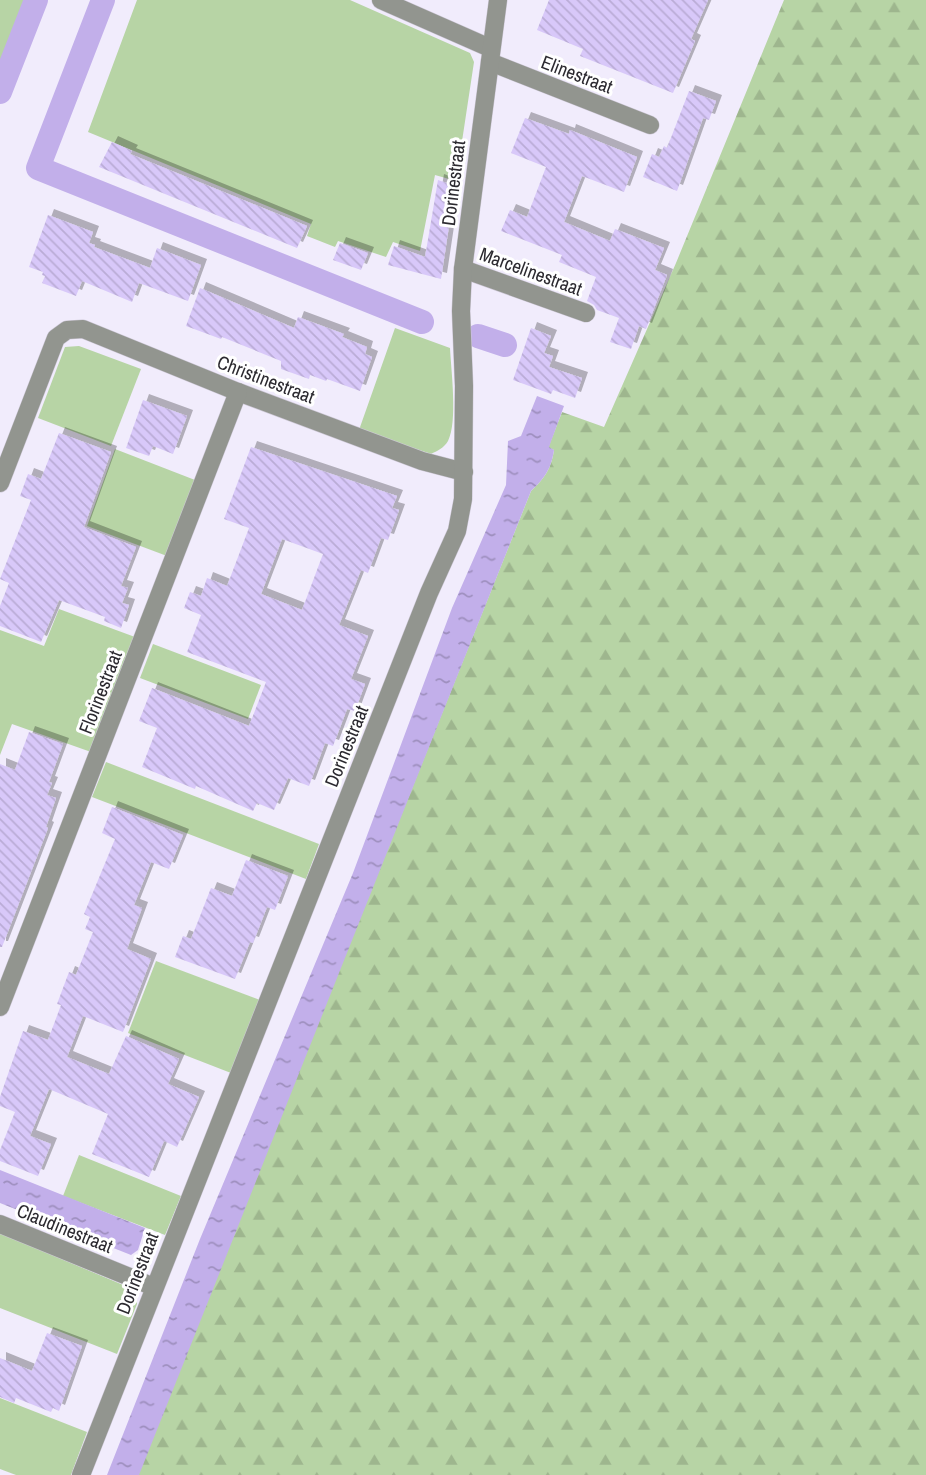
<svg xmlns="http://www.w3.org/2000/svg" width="926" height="1475" viewBox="0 0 926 1475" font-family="'Archivo Narrow',sans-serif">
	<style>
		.grass { fill: #b7d4a5 }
		.forest { fill: url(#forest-firs) }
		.water { fill: url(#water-ripples) }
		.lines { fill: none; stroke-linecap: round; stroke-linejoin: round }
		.canal { stroke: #c2afea; stroke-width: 24 }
		.building { fill: url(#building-back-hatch); fill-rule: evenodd; filter: url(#shadow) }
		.minor-casing { stroke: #cec9d7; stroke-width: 19 }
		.minor { stroke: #92958f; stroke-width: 18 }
		.labels { text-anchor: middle; stroke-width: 6; stroke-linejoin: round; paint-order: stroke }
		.street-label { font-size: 19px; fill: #2c2a30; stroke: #fff }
	</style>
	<defs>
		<pattern id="forest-firs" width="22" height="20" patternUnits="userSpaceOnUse" patternTransform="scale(1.75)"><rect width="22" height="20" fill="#b7d4a5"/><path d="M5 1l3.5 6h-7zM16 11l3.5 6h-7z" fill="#9eb68e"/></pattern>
		<pattern id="water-ripples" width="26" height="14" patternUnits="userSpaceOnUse" patternTransform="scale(1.75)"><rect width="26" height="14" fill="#c2afea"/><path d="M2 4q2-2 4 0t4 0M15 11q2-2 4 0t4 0" fill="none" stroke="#9e8fbe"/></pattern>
		<pattern id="building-back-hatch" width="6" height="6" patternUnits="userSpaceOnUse" patternTransform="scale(1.75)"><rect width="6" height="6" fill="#d8c8f9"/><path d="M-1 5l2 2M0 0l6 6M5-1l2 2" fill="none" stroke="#baacd6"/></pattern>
		<filter id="shadow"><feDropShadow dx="6" dy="-6" stdDeviation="0" flood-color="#0004"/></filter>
	</defs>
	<rect width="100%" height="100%" fill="#f1ecfc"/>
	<g class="grass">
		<polygon points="0,0 30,0 0,75"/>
		<polygon points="137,0 350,0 470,53 474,62 456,181 435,175 420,251 393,242 386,257 338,241 335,247 307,236 311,224 88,132"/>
		<path d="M395,328L450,348C451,370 458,422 448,441C444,448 437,451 431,454L359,430Z"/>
		<polygon points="79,346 141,369 111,446 38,418 65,347"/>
		<polygon points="115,449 195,480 167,556 87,526"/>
		<polygon points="59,609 135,637 91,752 12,724 0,755 0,630 44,646"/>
		<polygon points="153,644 261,685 248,719 140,678"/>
		<polygon points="106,762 319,844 306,879 92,797"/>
		<polygon points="156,961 260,1000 231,1073 128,1033"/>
		<polygon points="79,1155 181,1196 165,1235 63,1196"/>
		<polygon points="0,1233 135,1290 137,1304 117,1354 0,1308"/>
		<polygon points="0,1398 87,1432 71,1475 16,1475 0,1469"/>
	</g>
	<path class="forest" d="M784,0H926V1475H137L531,491C545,478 551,469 554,450L548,448L562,412L604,427L676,263Z"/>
	<g class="water">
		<path d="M537,396L564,406L549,447L554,450C551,469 545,478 531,491L139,1475H107L200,1239L353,873L452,608L506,485L508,441L521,436Z"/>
		<polygon points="0,1170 145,1228 138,1250 131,1255 0,1203"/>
	</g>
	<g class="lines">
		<g class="canal">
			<polyline points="103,0 38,168 422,322"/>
			<polyline points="0,92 36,0"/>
			<polyline points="478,336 505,345"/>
		</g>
	</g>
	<g class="building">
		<polygon points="549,0 708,0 691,39 695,41 673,93 580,56 583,49 537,30"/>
		<polygon points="689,91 716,101 709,120 703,118 677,191 643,177 652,154 659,157 664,146 667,148"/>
		<polygon points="525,118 569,134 570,130 637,157 624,192 582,176 564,222 610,241 615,229 664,248 655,270 667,275 646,329 639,326 631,349 610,342 619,318 597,310 594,305 587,301 596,277 559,262 562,255 501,231 510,210 527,217 546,167 511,153"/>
		<polygon points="112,142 132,151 130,154 307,226 297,248 99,167"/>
		<polygon points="438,180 455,186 441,279 388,265 394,246 425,257"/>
		<polygon points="48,215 93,232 89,243 95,245 94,247 150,268 157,248 201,265 188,301 139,283 132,302 82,281 76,296 42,283 45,276 42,275 43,272 29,267"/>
		<polygon points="340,243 368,253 361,270 333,260"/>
		<polygon points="200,288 294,328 298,317 344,334 342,337 367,347 365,354 372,357 360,391 327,379 326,381 310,375 309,379 281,369 281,361 222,337 221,339 186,326"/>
		<polygon points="531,328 551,336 544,353 553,356 549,367 582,378 575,398 553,390 551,394 513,380"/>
		<polygon points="143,400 187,416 173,454 153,446 149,456 126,448"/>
		<polygon points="59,433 111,452 84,527 136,547 121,586 128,588 122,603 129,605 121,628 104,621 105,617 59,600 41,642 0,626 0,606 9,583 0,579 31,500 20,496 28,474 41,479"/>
		<path d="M251,447L397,496L392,508L399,510L388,540L381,538L368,573L361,570L339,625L368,636L351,679L365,684L355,711L347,709L333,746L325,743L309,786L288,778L274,810L257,803L253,811L196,786L195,789L142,767L157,728L139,721L152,688L249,726L266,682L187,652L201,615L184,608L190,592L201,596L207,578L227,586L249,528L224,519ZM282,539L323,554L302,610L261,594Z"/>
		<polygon points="29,732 63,744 49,782 52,783 47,795 56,798 46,827 48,828 2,947 0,947 0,764 15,770"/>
		<polygon points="112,807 183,835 169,869 151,862 134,905 142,908 127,949 151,959 123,1032 83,1016 67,1057 109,1074 126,1036 179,1059 168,1084 199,1097 177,1147 164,1141 149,1177 92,1154 108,1114 49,1089 30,1136 51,1144 38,1176 0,1161 0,1150 15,1112 0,1106 0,1097 23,1031 48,1040 61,1005 57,1004 69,972 76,975 93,932 85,929 90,917 84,914 115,839 102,833"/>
		<polygon points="246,860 288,876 275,910 267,907 253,943 250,942 235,979 175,957 183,936 191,939 211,888 232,896"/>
		<polygon points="47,1333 82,1346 59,1411 53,1408 51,1412 16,1398 14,1403 0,1397 0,1358 32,1371"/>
	</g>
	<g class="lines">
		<defs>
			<g id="minor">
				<polyline points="381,0 490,48"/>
				<polyline points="490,62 650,125"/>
				<polyline points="463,269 586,313"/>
				<polyline points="0,483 56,338 67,330 83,329 238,392 422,461 464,472"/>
				<polyline points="0,1007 238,392"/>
				<polyline points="0,1224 154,1287"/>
				<polyline points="81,1475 429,593 457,531 463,499 464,386 461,311 463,269 498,0"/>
			</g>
		</defs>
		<use href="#minor" class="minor-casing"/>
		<use href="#minor" class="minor"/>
	</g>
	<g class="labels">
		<g class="street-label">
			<text transform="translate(577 74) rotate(21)" y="7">Elinestraat</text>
			<text transform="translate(453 183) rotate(-83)" y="7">Dorinestraat</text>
			<text transform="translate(531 271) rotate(20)" y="7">Marcelinestraat</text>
			<text transform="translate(266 379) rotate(21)" y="7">Christinestraat</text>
			<text transform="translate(100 692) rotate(-69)" y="7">Florinestraat</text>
			<text transform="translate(346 746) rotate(-68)" y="7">Dorinestraat</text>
			<text transform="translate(65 1228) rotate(22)" y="7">Claudinestraat</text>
			<text transform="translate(137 1273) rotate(-69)" y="7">Dorinestraat</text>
		</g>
	</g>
</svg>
